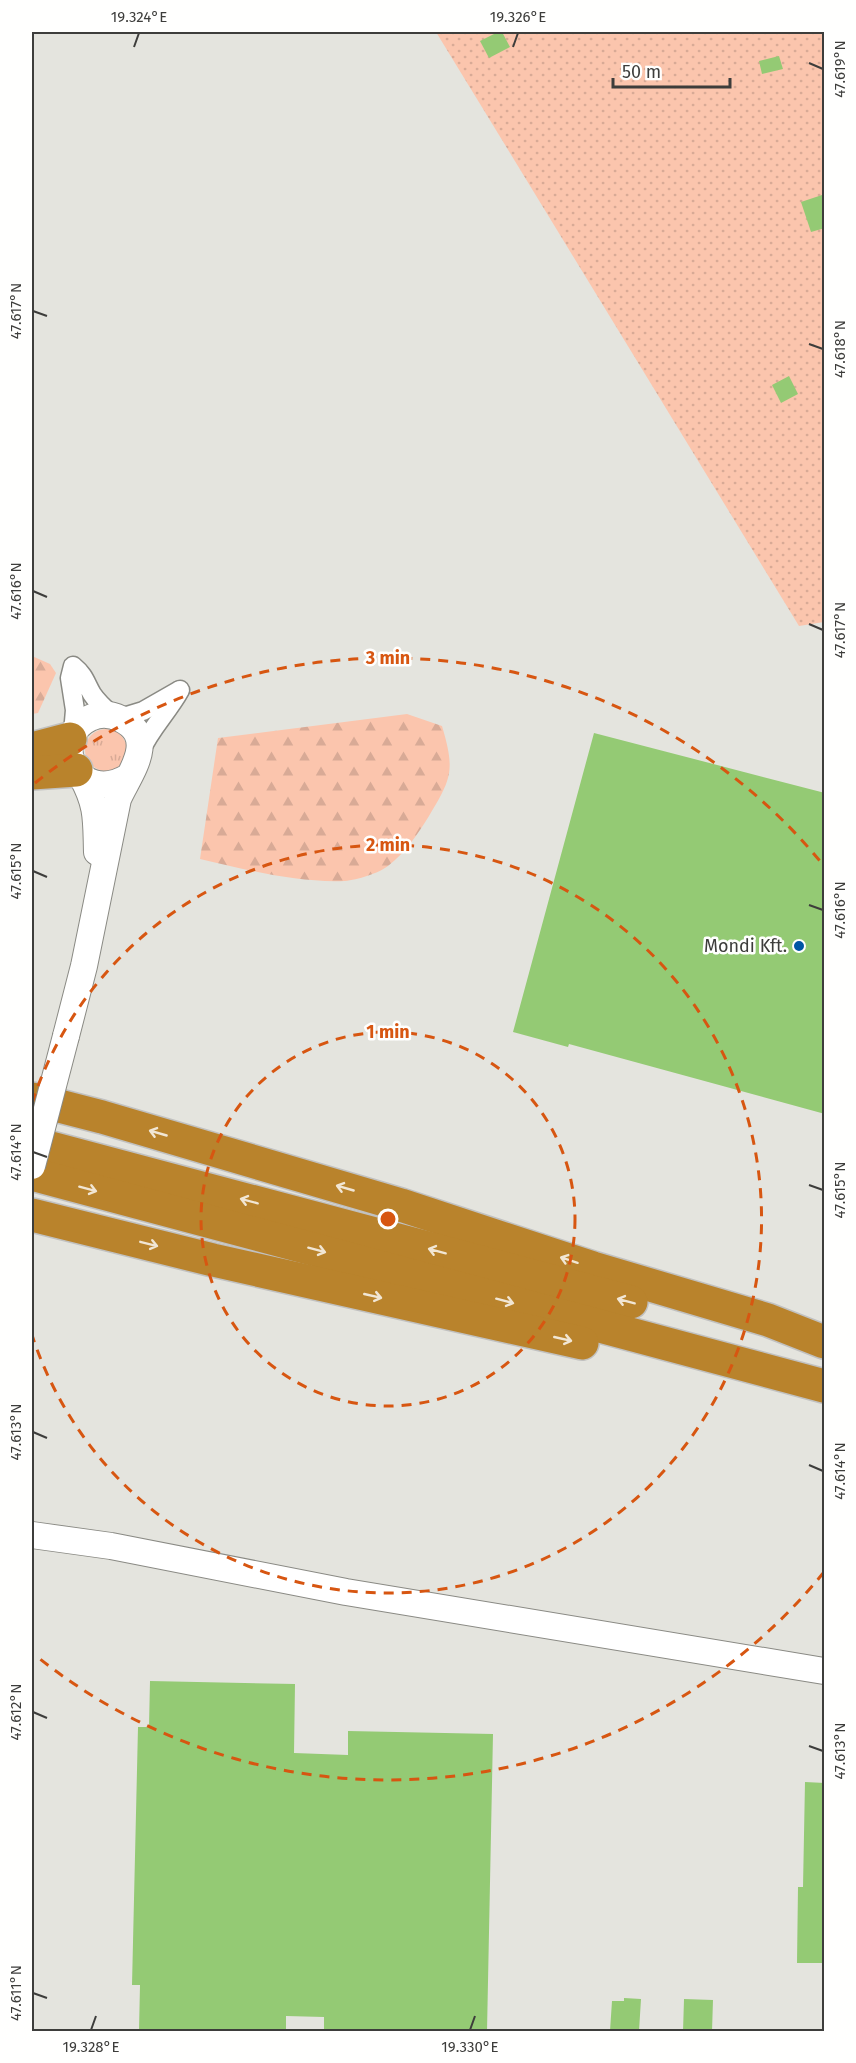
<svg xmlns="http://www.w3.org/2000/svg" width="856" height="2063" viewBox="0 0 856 2063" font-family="'Fira Sans',sans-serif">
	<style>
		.grass { fill: url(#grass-tufts) }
		.forest { fill: url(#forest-firs) }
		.park { fill: url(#park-dots) }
		.building { fill: #94ca74 }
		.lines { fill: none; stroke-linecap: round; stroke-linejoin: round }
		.street-casing { stroke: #8a8a84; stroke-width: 21 }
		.secondary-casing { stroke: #8a8a84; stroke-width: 28 }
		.highway-casing { stroke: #c1c1c0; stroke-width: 36 }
		.street { stroke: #fff; stroke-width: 18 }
		.secondary { stroke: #fff; stroke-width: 26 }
		.highway { stroke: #b9832c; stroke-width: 33 }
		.secondary-bridge-casing { stroke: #8a8a84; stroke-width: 28; stroke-linecap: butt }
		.secondary-bridge { stroke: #fff; stroke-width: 26 }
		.oneway { stroke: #f1e6d4 }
		.ticks { fill: none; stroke: #3d3d3b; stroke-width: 2 }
		.ring { fill: none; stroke: #d75611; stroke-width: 3; stroke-dasharray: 10 8 }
		.poi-dot { fill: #0056a4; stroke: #fffffe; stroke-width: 2 }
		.labels { text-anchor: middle; stroke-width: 5; stroke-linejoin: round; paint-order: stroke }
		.poi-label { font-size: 18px; fill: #3d3d3b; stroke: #fffffe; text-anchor: end }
		.centre { fill: #d75611; stroke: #fffffe; stroke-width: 3 }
		.ring-label { font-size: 18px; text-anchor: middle; font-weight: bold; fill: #d75611; stroke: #fffffe; stroke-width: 5; stroke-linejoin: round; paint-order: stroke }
		.neatline { fill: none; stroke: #3d3d3b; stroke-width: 2 }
		.ticks-label { font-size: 15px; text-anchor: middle; fill: #3d3d3b }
	</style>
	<defs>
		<pattern id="grass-tufts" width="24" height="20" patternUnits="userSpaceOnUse" patternTransform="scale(1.5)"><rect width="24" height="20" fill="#fbc5ad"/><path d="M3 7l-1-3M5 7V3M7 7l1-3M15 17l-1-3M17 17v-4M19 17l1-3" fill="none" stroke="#d8aa96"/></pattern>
		<pattern id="forest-firs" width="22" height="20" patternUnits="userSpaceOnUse" patternTransform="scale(1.5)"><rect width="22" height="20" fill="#fbc5ad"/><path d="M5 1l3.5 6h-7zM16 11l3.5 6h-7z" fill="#d8aa96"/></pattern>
		<pattern id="park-dots" width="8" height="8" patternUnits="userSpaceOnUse" patternTransform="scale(1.5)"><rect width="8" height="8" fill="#fbc5ad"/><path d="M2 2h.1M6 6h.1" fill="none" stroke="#d8aa96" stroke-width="1.8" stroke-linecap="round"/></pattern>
	</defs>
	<rect width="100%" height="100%" fill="#e4e4de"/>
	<circle class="grass" cx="106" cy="750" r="21"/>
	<g class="forest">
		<polygon points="32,656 50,664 56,673 38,713 32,714"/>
		<path d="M407,714L442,726C455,770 452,778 429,816C418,834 405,853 388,866C379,873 357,880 345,881C297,883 247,870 200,859L218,738Z"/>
	</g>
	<polygon class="park" points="436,32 824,32 824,622 799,626"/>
	<g class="building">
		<polygon points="498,32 502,32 510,47 489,58 480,41"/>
		<polygon points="779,56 783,69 762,74 759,61"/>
		<polygon points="825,194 825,228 811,232 801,202"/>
		<polygon points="789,376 798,394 781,403 772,385"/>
		<polygon points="594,733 825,793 825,1114 569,1044 568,1047 513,1032"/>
		<polygon points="150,1681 295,1684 294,1753 348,1755 348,1731 493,1734 487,2031 324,2031 324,2017 286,2016 286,2031 139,2031 140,1985 132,1985 138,1727 149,1727"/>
		<polygon points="805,1782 825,1783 825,1963 797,1963 798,1887 803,1887"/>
		<polygon points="624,1998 641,1999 639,2031 610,2031 612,2001 624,2001"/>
		<polygon points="684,1999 713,2000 712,2031 683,2031"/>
	</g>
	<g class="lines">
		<defs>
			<g id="street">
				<polyline points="120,718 143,711 178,691"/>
				<path d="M73,733L75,710L70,678L73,666C85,676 85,682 92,694C98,703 105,709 113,716"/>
				<path d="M140,752C150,729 168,712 180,690"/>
			</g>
			<g id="secondary">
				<path d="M82,777C98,806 96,821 97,852"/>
				<path d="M66,1036L84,966L118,799C129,774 159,738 121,719C111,714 100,713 90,718C47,738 77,807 128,777"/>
				<polyline points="32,1535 111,1546 346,1592 824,1671"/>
			</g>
			<g id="highway">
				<polyline points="32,749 70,739"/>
				<polyline points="32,773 76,770"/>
				<polyline points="32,1099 102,1117 401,1205 593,1268 768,1320 824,1342"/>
				<polyline points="32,1143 631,1302"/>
				<polyline points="32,1174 824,1386"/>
				<polyline points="32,1215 213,1260 582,1343"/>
			</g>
		</defs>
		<use href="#street" class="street-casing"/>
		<use href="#secondary" class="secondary-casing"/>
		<use href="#highway" class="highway-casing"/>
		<use href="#street" class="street"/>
		<use href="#secondary" class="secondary"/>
		<use href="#highway" class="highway"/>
		<defs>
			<polyline id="secondary-bridge" points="32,1166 66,1036"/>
		</defs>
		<use href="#secondary-bridge" class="secondary-bridge-casing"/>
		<use href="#secondary-bridge" class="secondary-bridge"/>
	</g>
	<defs><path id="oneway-shaft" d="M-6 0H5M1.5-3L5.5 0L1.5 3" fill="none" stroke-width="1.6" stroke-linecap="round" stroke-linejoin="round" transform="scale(1.5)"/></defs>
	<g class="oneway">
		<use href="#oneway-shaft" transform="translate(158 1133) rotate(-164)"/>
		<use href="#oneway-shaft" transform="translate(345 1188) rotate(-164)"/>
		<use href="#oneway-shaft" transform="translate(88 1189) rotate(15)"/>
		<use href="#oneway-shaft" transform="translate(249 1201) rotate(-165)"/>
		<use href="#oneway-shaft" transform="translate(149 1244) rotate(14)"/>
		<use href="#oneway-shaft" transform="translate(317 1250) rotate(15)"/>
		<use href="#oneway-shaft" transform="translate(437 1251) rotate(-165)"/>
		<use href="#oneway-shaft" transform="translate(569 1260) rotate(-162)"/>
		<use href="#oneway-shaft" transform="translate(373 1296) rotate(13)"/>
		<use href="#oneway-shaft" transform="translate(505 1301) rotate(15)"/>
		<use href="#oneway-shaft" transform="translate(626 1301) rotate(-165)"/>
		<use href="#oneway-shaft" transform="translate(563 1339) rotate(13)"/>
	</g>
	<path class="ticks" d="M134,47L139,33M513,47L518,33M809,63L823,69M33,311L47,316M809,344L823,349M33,591L47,597M809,624L823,630M33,871L47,877M809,905L823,910M33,1152L47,1157M809,1185L823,1190M33,1432L47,1438M809,1465L823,1471M33,1712L47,1718M809,1746L823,1751M33,1993L47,1998M91,2030L96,2016M470,2030L475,2016"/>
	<g class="ring">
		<circle cx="388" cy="1219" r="187"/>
		<path d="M32 1103A374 374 0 1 1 32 1335"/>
		<path d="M824 1572A561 561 0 0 1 35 1655M35 783A561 561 0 0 1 824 866"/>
	</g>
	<circle class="poi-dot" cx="799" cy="946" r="6"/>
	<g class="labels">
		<g class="poi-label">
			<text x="787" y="952">Mondi Kft.</text>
		</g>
	</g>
	<circle cx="388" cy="1219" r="9" class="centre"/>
	<g class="ring-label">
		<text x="388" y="664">3 min</text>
		<text x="388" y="851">2 min</text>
		<text x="388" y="1038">1 min</text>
	</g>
	<rect width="856" height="2063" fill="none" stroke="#fffffe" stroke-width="66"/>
	<path d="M613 78v9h117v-9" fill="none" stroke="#3d3d3b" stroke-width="3"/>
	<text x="622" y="78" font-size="18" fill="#3d3d3b" stroke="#fffffe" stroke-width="4.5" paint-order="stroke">50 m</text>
	<rect x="33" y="33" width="790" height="1997" class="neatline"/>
	<g class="ticks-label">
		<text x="139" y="22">19.324°E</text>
		<text x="518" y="22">19.326°E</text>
		<text transform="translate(840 69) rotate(-90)" y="5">47.619°N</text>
		<text transform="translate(16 311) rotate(-90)" y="5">47.617°N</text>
		<text transform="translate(840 349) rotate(-90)" y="5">47.618°N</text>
		<text transform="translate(16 591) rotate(-90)" y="5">47.616°N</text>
		<text transform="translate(840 630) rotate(-90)" y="5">47.617°N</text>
		<text transform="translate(16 871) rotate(-90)" y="5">47.615°N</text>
		<text transform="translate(840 910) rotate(-90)" y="5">47.616°N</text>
		<text transform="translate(16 1152) rotate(-90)" y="5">47.614°N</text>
		<text transform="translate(840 1190) rotate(-90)" y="5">47.615°N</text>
		<text transform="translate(16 1432) rotate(-90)" y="5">47.613°N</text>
		<text transform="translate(840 1471) rotate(-90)" y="5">47.614°N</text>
		<text transform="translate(16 1712) rotate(-90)" y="5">47.612°N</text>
		<text transform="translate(840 1751) rotate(-90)" y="5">47.613°N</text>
		<text transform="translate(16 1993) rotate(-90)" y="5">47.611°N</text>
		<text x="91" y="2052">19.328°E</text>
		<text x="470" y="2052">19.330°E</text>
	</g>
</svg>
